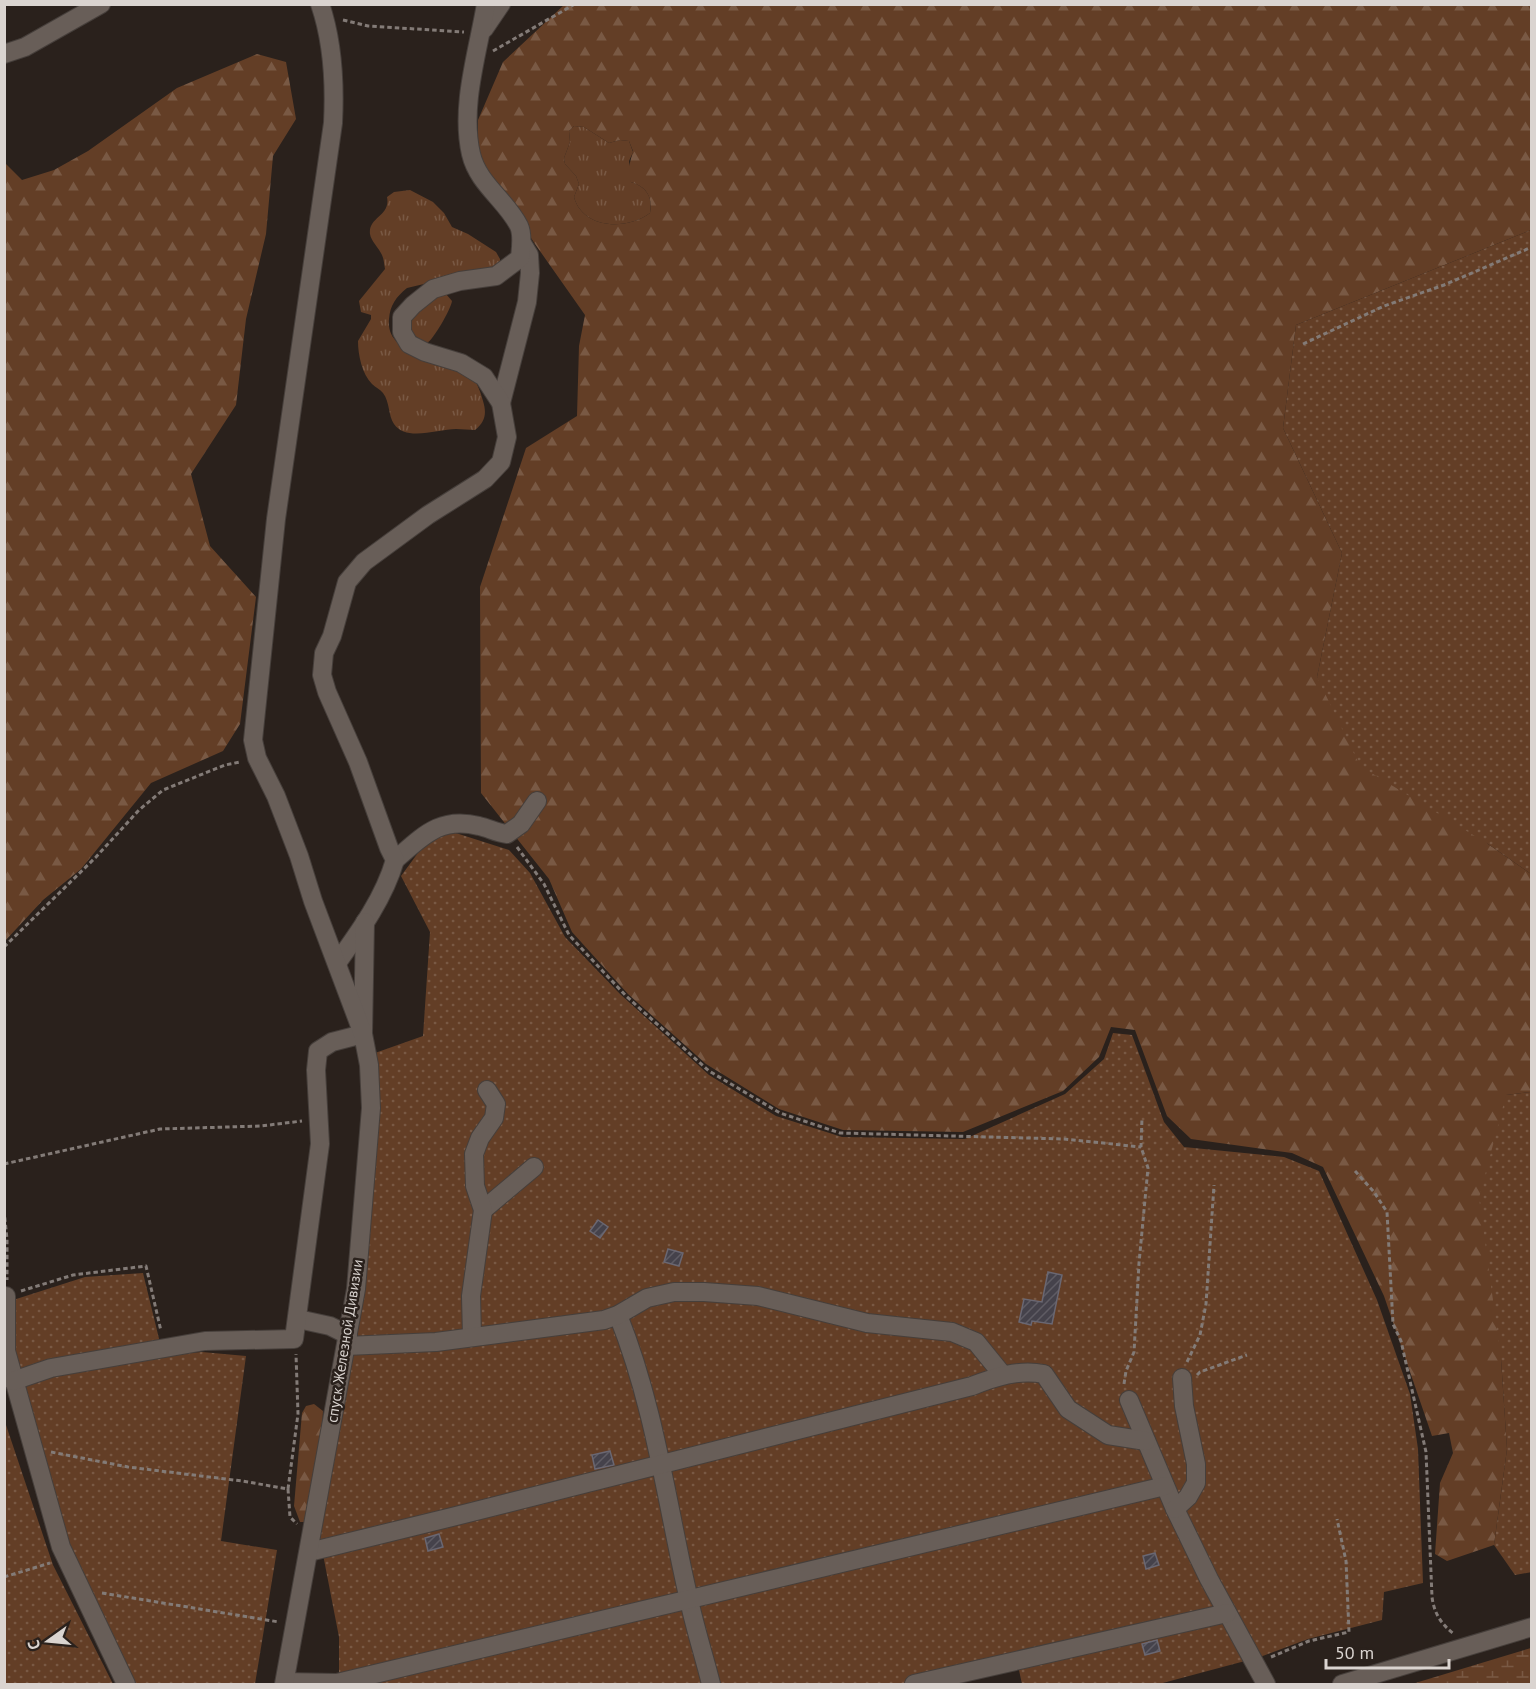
<svg xmlns="http://www.w3.org/2000/svg" width="1536" height="1689" viewBox="0 0 1536 1689" font-family="'PT Sans',sans-serif">
	<style>
		.grass { fill: url(#grass-tufts) }
		.forest { fill: url(#forest-firs); fill-rule: evenodd }
		.wetland { fill: url(#wetland-marsh) }
		.garden { fill: url(#garden-dots) }
		.building { fill: url(#building-hatch); stroke: #6a6772; stroke-width: 1.5 }
		.lines { fill: none; stroke-linecap: round; stroke-linejoin: round }
		.minor-casing { stroke: #463f3b; stroke-width: 20 }
		.path { stroke: #837b77; stroke-width: 3; stroke-dasharray: 4.5 3; stroke-linecap: butt }
		.minor { stroke: #685e58; stroke-width: 18 }
		.labels { text-anchor: middle; stroke-width: 5; stroke-linejoin: round; paint-order: stroke }
		.street-label { font-size: 15px; fill: #dad4d0; stroke: #2a211c }
	</style>
	<defs>
		<pattern id="grass-tufts" width="24" height="20" patternUnits="userSpaceOnUse" patternTransform="scale(1.5)"><rect width="24" height="20" fill="#633e26"/><path d="M3 7l-1-3M5 7V3M7 7l1-3M15 17l-1-3M17 17v-4M19 17l1-3" fill="none" stroke="#795944"/></pattern>
		<pattern id="forest-firs" width="22" height="20" patternUnits="userSpaceOnUse" patternTransform="scale(1.5)"><rect width="22" height="20" fill="#633e26"/><path d="M5 1l3.5 6h-7zM16 11l3.5 6h-7z" fill="#795944"/></pattern>
		<pattern id="wetland-marsh" width="20" height="14" patternUnits="userSpaceOnUse" patternTransform="scale(1.5)"><rect width="20" height="14" fill="#633e26"/><path d="M1 5h8M5 5V1M11 12h8M15 12V8" fill="none" stroke="#795944"/></pattern>
		<pattern id="garden-dots" width="8" height="8" patternUnits="userSpaceOnUse" patternTransform="scale(1.5)"><rect width="8" height="8" fill="#633e26"/><path d="M2 2h.1M6 6h.1" fill="none" stroke="#795944" stroke-width="1.8" stroke-linecap="round"/></pattern>
		<pattern id="building-hatch" width="6" height="6" patternUnits="userSpaceOnUse" patternTransform="scale(1.5)"><rect width="6" height="6" fill="#45424b"/><path d="M-1 1l2-2M0 6l6-6M5 7l2-2" fill="none" stroke="#5f5c64"/></pattern>
	</defs>
	<rect width="100%" height="100%" fill="#2a211c"/>
	<g class="grass">
		<path d="M574,126L584,127L609,143L620,140L629,141L633,152L629,161L631,182C646,187 653,196 650,213C628,230 583,230 574,197L579,184L576,176L565,164L564,158L570,142L569,131Z"/>
		<path d="M410,190L433,202L444,213L452,227L468,234L496,252L500,259V263L491,268L407,288C396,297 390,305 389,319C385,357 443,355 465,369C475,376 480,390 483,401C487,414 485,422 475,430C469,430 463,429 456,429C438,429 406,442 394,424C388,415 390,402 383,393C380,389 376,388 372,384C362,374 358,355 358,341L371,319V315L361,312L359,301L385,269C384,264 384,259 382,255C379,248 371,241 370,234C368,217 391,216 387,197L394,192Z"/>
		<path d="M446,294L452,301C451,309 433,340 427,343C414,337 410,333 409,319L426,300Z"/>
	</g>
	<g class="forest">
		<path d="M564,5H1531V230L1296,325L1283,428L1342,553L1317,677L1488,844L1531,874V1092L1506,1095L1501,1359L1507,1449L1494,1545L1447,1561L1435,1554L1440,1483L1453,1453L1449,1433L1432,1436L1384,1296L1323,1167L1292,1153L1191,1139L1167,1116L1135,1030L1111,1027L1099,1057L1063,1091L963,1132L843,1130L779,1109L706,1064L628,994L572,932L549,879L481,793L480,587L526,448L577,416L579,346L585,315L535,244L478,158V120L503,62ZM574,126L584,127L609,143L620,140L629,141L633,151L627,174L631,182C646,187 653,196 650,213C628,230 583,230 574,197L579,184L576,176L565,164L564,158L570,142L569,131Z"/>
		<polygon points="257,54 286,62 296,119 273,156 266,234 246,319 236,405 191,474 210,546 256,597 240,724 223,751 151,783 81,869 43,900 5,941 5,163 22,180 54,170 88,151 177,88"/>
		<polygon points="314,1404 323,1411 320,1465 305,1522 300,1522 294,1506 302,1413 306,1406"/>
	</g>
	<polygon class="wetland" points="1531,1648 1531,1684 1412,1684"/>
	<g class="garden">
		<polygon points="1531,230 1531,874 1488,844 1360,766 1317,677 1342,553 1283,428 1296,325"/>
		<polygon points="437,827 509,850 530,873 565,937 620,994 709,1075 776,1116 842,1137 965,1139 1065,1094 1104,1059 1113,1033 1132,1035 1164,1122 1184,1147 1284,1157 1319,1171 1377,1300 1410,1394 1418,1449 1423,1583 1384,1592 1382,1620 1308,1639 1260,1657 1159,1684 1022,1684 1015,1652 913,1684 339,1684 339,1637 320,1539 374,1163 375,1053 423,1036 430,932 401,876"/>
		<polygon points="1531,1092 1532,1572 1515,1575 1494,1545 1507,1449 1501,1359 1479,1198 1506,1095"/>
		<polygon points="143,1273 163,1355 202,1352 246,1356 221,1541 277,1550 255,1684 134,1684 63,1538 12,1353 10,1301 85,1277"/>
		<polygon points="4,1419 53,1565 113,1684 5,1684"/>
	</g>
	<g class="building">
		<polygon points="598,1220 608,1227 600,1238 590,1231"/>
		<polygon points="668,1249 683,1253 679,1266 664,1262"/>
		<polygon points="1048,1272 1062,1275 1052,1324 1032,1321 1031,1325 1019,1322 1024,1299 1042,1302"/>
		<polygon points="610,1451 614,1465 595,1469 592,1455"/>
		<polygon points="439,1534 443,1547 428,1551 425,1538"/>
		<polygon points="1155,1553 1159,1565 1146,1569 1143,1556"/>
		<polygon points="1157,1640 1160,1651 1145,1655 1142,1644"/>
	</g>
	<g class="lines">
		<defs>
			<g id="minor">
				<polyline points="484,29 501,4"/>
				<polyline points="4,54 25,47 101,4"/>
				<polyline points="501,403 527,302 530,273 529,255 523,245"/>
				<path d="M395,860C423,836 440,816 479,826C489,828 496,833 507,834L521,824L537,801"/>
				<path d="M337,963C360,931 384,898 395,860L389,848L358,762L327,692L322,675L324,653L332,636L347,582L364,562L428,515L485,479L501,462L507,437L501,403L484,377L461,363L425,352L409,344L402,332V317L413,305L433,289L460,281L496,276L520,258C521,248 523,235 519,226C506,200 478,184 471,154C460,106 478,52 486,4"/>
				<polyline points="483,1210 534,1167"/>
				<polyline points="6,1296 6,1351 61,1547 126,1684"/>
				<path d="M618,1315C655,1407 667,1505 689,1600C695,1628 704,1656 711,1684"/>
				<polyline points="298,1319 330,1326 348,1335"/>
				<polyline points="472,1336 471,1296 483,1210 475,1186 474,1154 480,1138 494,1118 496,1104 487,1090"/>
				<polyline points="346,1346 436,1342 604,1320 618,1315 647,1298 674,1292 704,1292 758,1296 867,1323 952,1332 976,1342 1002,1374"/>
				<polyline points="13,1381 51,1368 205,1341 294,1339 320,1144 316,1070 318,1051 332,1042 363,1034 365,922"/>
				<polyline points="1129,1400 1175,1509 1209,1579 1266,1684"/>
				<polyline points="1175,1509 1188,1497 1196,1483 1196,1464 1184,1406 1182,1378"/>
				<path d="M309,1552L452,1517L972,1386C995,1377 1018,1369 1044,1374L1068,1409L1108,1435L1146,1441"/>
				<polyline points="285,1682 337,1683 1165,1486"/>
				<path d="M284,1684L356,1289L371,1108L369,1065L363,1034L313,901L299,856L276,796L257,758L253,740L276,519L333,123C335,84 333,42 320,4"/>
				<polyline points="914,1684 1227,1613"/>
				<polyline points="1342,1684 1532,1627"/>
			</g>
		</defs>
		<use href="#minor" class="minor-casing"/>
		<g class="path">
			<polyline points="343,20 368,26 464,32"/>
			<polyline points="493,51 575,4"/>
			<polyline points="1303,344 1384,306 1444,285 1532,247"/>
			<polyline points="517,847 544,884 569,935 626,996 709,1071 780,1113 840,1133 1064,1139 1141,1147"/>
			<polyline points="4,947 96,857 139,810 163,790 225,765 240,762"/>
			<polyline points="4,1164 160,1129 261,1126 302,1121"/>
			<path d="M1355,1171L1374,1192L1387,1212L1393,1324L1401,1341L1426,1452L1432,1597C1434,1613 1441,1624 1454,1634"/>
			<polyline points="4,1210 7,1239 7,1280"/>
			<polyline points="21,1291 73,1275 146,1266 161,1331"/>
			<polyline points="1187,1362 1200,1335 1206,1304 1214,1185"/>
			<polyline points="1197,1375 1200,1372 1247,1355"/>
			<polyline points="1124,1384 1126,1371 1134,1352 1139,1263 1148,1168 1141,1147 1142,1118"/>
			<polyline points="51,1452 128,1467 242,1481 288,1489 290,1517 297,1524"/>
			<polyline points="288,1489 298,1414 296,1354"/>
			<polyline points="4,1577 50,1563"/>
			<polyline points="102,1593 279,1622"/>
			<polyline points="1271,1657 1309,1641 1349,1632 1346,1561 1337,1519"/>
		</g>
		<use href="#minor" class="minor"/>
	</g>
	<g class="labels">
		<g class="street-label">
			<text transform="translate(345 1341) rotate(-81)" y="5">спуск Железной Дивизии</text>
		</g>
	</g>
	<rect width="1536" height="1689" fill="none" stroke="#dad4d0" stroke-width="12"/>
	<g transform="translate(48 1641) rotate(255)" stroke="#2a211c" stroke-width="4.5" paint-order="stroke">
	<path d="M0-4.5L10 22L0 15L-10 22Z" fill="#dad4d0"/>
	<text y="-9" font-size="16" font-weight="bold" text-anchor="middle" fill="#dad4d0">С</text>
	</g>
	<path d="M1326 1659v9h123v-9" fill="none" stroke="#dad4d0" stroke-width="3"/>
	<text x="1335" y="1659" font-size="18" fill="#dad4d0" stroke="#2a211c" stroke-width="4.5" paint-order="stroke">50 m</text>
</svg>
